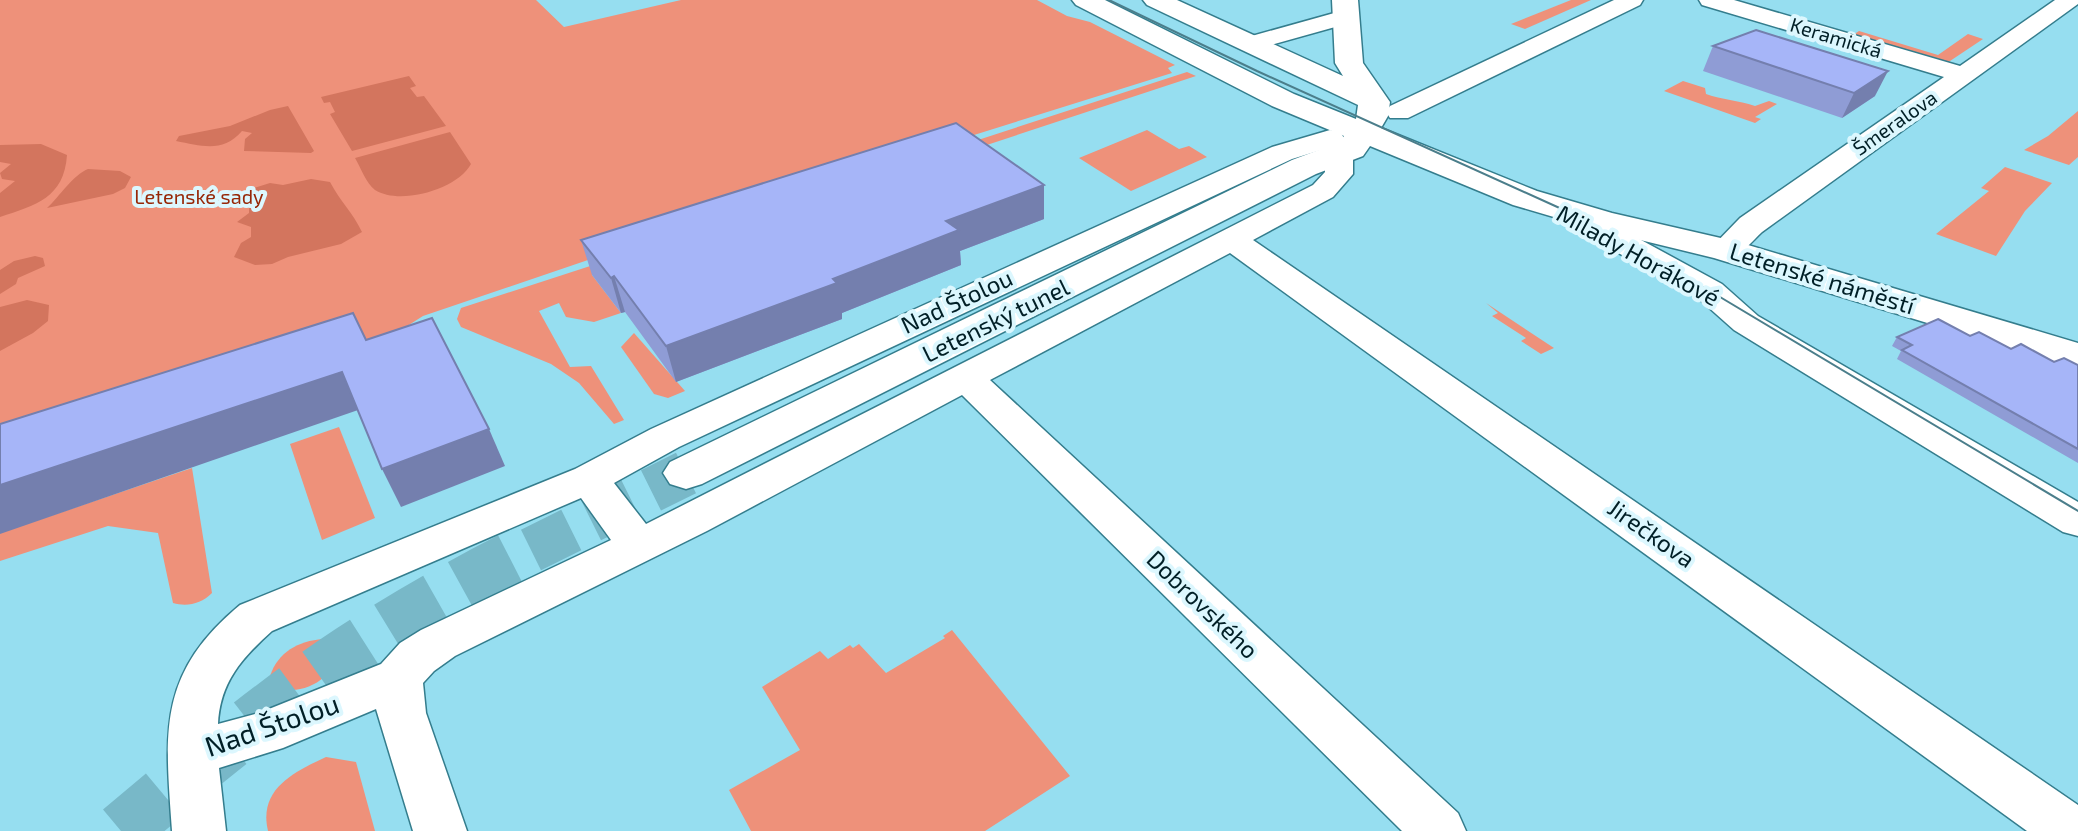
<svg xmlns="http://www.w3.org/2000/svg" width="2078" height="831" viewBox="0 0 2078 831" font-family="'Exo 2',sans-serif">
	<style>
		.green { fill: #ee917a }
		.forest { fill: #d3755e }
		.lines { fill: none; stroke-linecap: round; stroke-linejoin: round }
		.secondary-tunnel-far1 { stroke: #78b8c8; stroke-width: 45; stroke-dasharray: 45 22; stroke-linecap: butt }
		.secondary-tunnel { stroke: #78b8c8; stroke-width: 56; stroke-dasharray: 56 28; stroke-linecap: butt }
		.minor-casing { stroke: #347d8d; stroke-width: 3 }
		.secondary-casing { stroke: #347d8d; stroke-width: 3 }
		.minor { fill: #fff; fill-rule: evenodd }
		.secondary { fill: #fff; fill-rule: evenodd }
		.tram { stroke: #4b7e8b; stroke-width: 2 }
		.wall { fill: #8f9cd5 }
		.shaded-wall { fill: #747fae }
		.building { fill: #a6b5f8; stroke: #747fae; stroke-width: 2 }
		.labels { text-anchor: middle; stroke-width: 8; stroke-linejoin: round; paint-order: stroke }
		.far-street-label { font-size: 20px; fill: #011f26; stroke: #dcf7fe }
		.far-park-label { font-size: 20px; fill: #972707; stroke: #dcf7fe }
		.street-label { font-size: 24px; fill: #011f26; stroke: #dcf7fe }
		.near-street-label { font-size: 28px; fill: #011f26; stroke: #dcf7fe }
	</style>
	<rect width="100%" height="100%" fill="#96def0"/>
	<g class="green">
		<polygon points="0,0 536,0 564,27 681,0 1037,0 1067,16 1090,22 1175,65 1168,68 1172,73 744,207 423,316 371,349 0,470"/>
		<polygon points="1571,0 1591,0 1525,29 1511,24"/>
		<polygon points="1859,31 1938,55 1968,34 1983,39 1947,63 1853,35"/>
		<polygon points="1187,72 1196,76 592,275 621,313 594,322 566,317 559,303 539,311 570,367 591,366 624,420 614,424 579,383 551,364 461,327 457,319 461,308"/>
		<path d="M1683,81L1705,88L1706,94C1722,100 1738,100 1755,106L1769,101L1777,104L1755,117L1761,119L1755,123L1664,91Z"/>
		<polygon points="2078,111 2078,157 2069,165 2024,150 2048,136"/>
		<polygon points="1147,130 1179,149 1189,146 1207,157 1131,191 1079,158"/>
		<polygon points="2005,167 2052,183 2025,211 1996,256 1936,234 1989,191 1981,188"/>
		<polygon points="1486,303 1554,348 1541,354 1521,341 1526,338 1492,316 1498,313"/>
		<polygon points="634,333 685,391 668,398 654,394 621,347"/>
		<polygon points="339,427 375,518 322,540 290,444"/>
		<path d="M192,468L212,593C201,604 187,607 173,603L158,533L108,526L0,561V533Z"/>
		<polygon points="952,630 1070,776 985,831 751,831 729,790 800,750 762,687 820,651 828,659 850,645 853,648 859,644 886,673 945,638 943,636"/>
		<path d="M323,639L337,647C342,677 294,703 272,683L270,676C278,652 298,641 323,639Z"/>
		<path d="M326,757L356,762L375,831H268C258,789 294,772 326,757Z"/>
	</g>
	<g class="forest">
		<polygon points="409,76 416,86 410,88 417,97 424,96 446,126 352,151 330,114 335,112 330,102 324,103 321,97"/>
		<path d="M288,106L314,151L311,153L244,151L245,139L252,133L242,131C223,153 202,146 176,141L179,136L230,126L270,110Z"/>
		<path d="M450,132L471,164C458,189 400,206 375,190C366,183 361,168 355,158Z"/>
		<path d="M41,144L67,155C64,198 36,205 0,217V193L15,181L2,179L0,173L11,164L0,162V145Z"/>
		<path d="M88,169L120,171L131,177L125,188L113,194L47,208C60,196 73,175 88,169Z"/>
		<path d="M311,179L330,182C340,201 353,213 362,232L341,244L288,257L272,264L255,265L234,257L241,243L251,237V227L237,222L249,213V208L239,203L245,191L270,183L283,185Z"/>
		<polygon points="35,256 43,258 45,266 18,278 16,284 0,294 0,270 14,261"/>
		<polygon points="27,300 49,305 48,321 33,333 0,351 0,307"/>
	</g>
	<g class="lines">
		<polyline class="secondary-tunnel-far1" points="531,550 686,473"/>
		<path class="secondary-tunnel" d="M121,831C191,772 262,713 338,661C401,619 467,582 535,548"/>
		<defs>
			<g id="minor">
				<polygon points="1614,0 1643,0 1640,5 1408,118 1390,118 1386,112 1390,106"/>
				<path d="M1699,0H1734L1960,66L2055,0H2078V4L1762,232C1747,246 1737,262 1714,257L1709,250L1740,218L1944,77L1702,5Z"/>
				<polygon points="1345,10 1353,12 1356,17 1353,22 1249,51 1241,49 1237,44 1241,39"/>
				<path d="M1330,130L1340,132L1344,138L1340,144L1292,159L679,447L614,483L646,524L1313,185L1325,172V155L1329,149L1339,147L1349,149L1353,155V174L1333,197L1253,240L2078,805V831H2027L1230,253L990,380L1458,813L1466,831H1402L962,395L707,531L455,656L434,671L423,683L426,713L467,831H413L376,709L283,748L219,768L226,831H172C165,732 157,674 240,605L575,469L651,429L1272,147ZM581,498L611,540L421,630L400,643L381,664L259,713L218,724C220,682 242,658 272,631Z"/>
				<polygon points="1564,201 1575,204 1722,284 1758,316 2078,502 2078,536 2063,532 1734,330 1698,298 1553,216 1549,210 1553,204"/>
			</g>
			<polygon id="secondary" points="1072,0 1105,0 1294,94 1356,119 1358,105 1147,5 1143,0 1177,0 1343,76 1335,63 1332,0 1358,0 1363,63 1390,102 1388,116 1381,128 1537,191 1612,213 1738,242 2078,343 2078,369 1714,258 1591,228 1513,205 1370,146 1363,156 1316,174 702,484 686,489 670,484 663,473 670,462 1292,160 1340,142 1344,136 1272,106 1076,5"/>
		</defs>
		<use href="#minor" class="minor-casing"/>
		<use href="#secondary" class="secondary-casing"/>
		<use href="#minor" class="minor"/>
		<use href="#secondary" class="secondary"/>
		<polyline class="tram" points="1109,0 1257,71 1564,210 1710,291 2078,511"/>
	</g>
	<g class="wall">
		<polygon points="1713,46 1875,96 1842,118 1703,71"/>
		<polygon points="1044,185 1044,219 960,251 961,265 842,313 842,319 676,382 625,312 621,313 592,275 581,240"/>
		<polygon points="1970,336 2054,362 2078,365 2078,463 1897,359 1901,351 1892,346 1897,337"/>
	</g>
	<g class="shaded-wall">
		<polygon points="1888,71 1875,96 1842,118 1854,93"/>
		<polygon points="1044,185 1044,219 960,251 961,265 842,313 842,319 676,382 666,346 833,279 946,221"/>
		<polygon points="614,276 625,312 621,313 611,278"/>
		<polygon points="342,372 361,409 0,534 0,485"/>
		<polygon points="489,429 505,466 401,507 382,469"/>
	</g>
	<g class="building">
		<polygon points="1756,30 1888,71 1854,93 1713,46"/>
		<polygon points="956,123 1044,185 946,221 959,230 833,279 837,283 666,346 614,276 611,278 581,240"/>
		<polygon points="353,313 366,340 432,318 489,429 382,469 342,372 0,485 0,424"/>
		<polygon points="1938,319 1970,336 1979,332 2011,349 2021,344 2054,362 2064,358 2078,365 2078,449 1902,350 1912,345 1897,337"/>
	</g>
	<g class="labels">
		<g class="far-street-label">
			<text transform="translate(1836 38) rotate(17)" y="7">Keramická</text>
			<text transform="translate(1895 123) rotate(-35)" y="7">Šmeralova</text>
		</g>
		<g class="far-park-label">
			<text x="199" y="204">Letenské sady</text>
		</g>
		<g class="street-label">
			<text transform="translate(1638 256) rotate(29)" y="8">Milady Horákové</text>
			<text transform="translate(1822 279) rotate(17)" y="8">Letenské náměstí</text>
			<text transform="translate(957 302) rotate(-25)" y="8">Nad Štolou</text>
			<text transform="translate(996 321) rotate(-26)" y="8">Letenský tunel</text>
			<text transform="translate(1651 534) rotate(35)" y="8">Jirečkova</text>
			<text transform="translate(1202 605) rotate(44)" y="8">Dobrovského</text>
		</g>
		<g class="near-street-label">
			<text transform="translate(272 725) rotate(-19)" y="10">Nad Štolou</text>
		</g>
	</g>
</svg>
